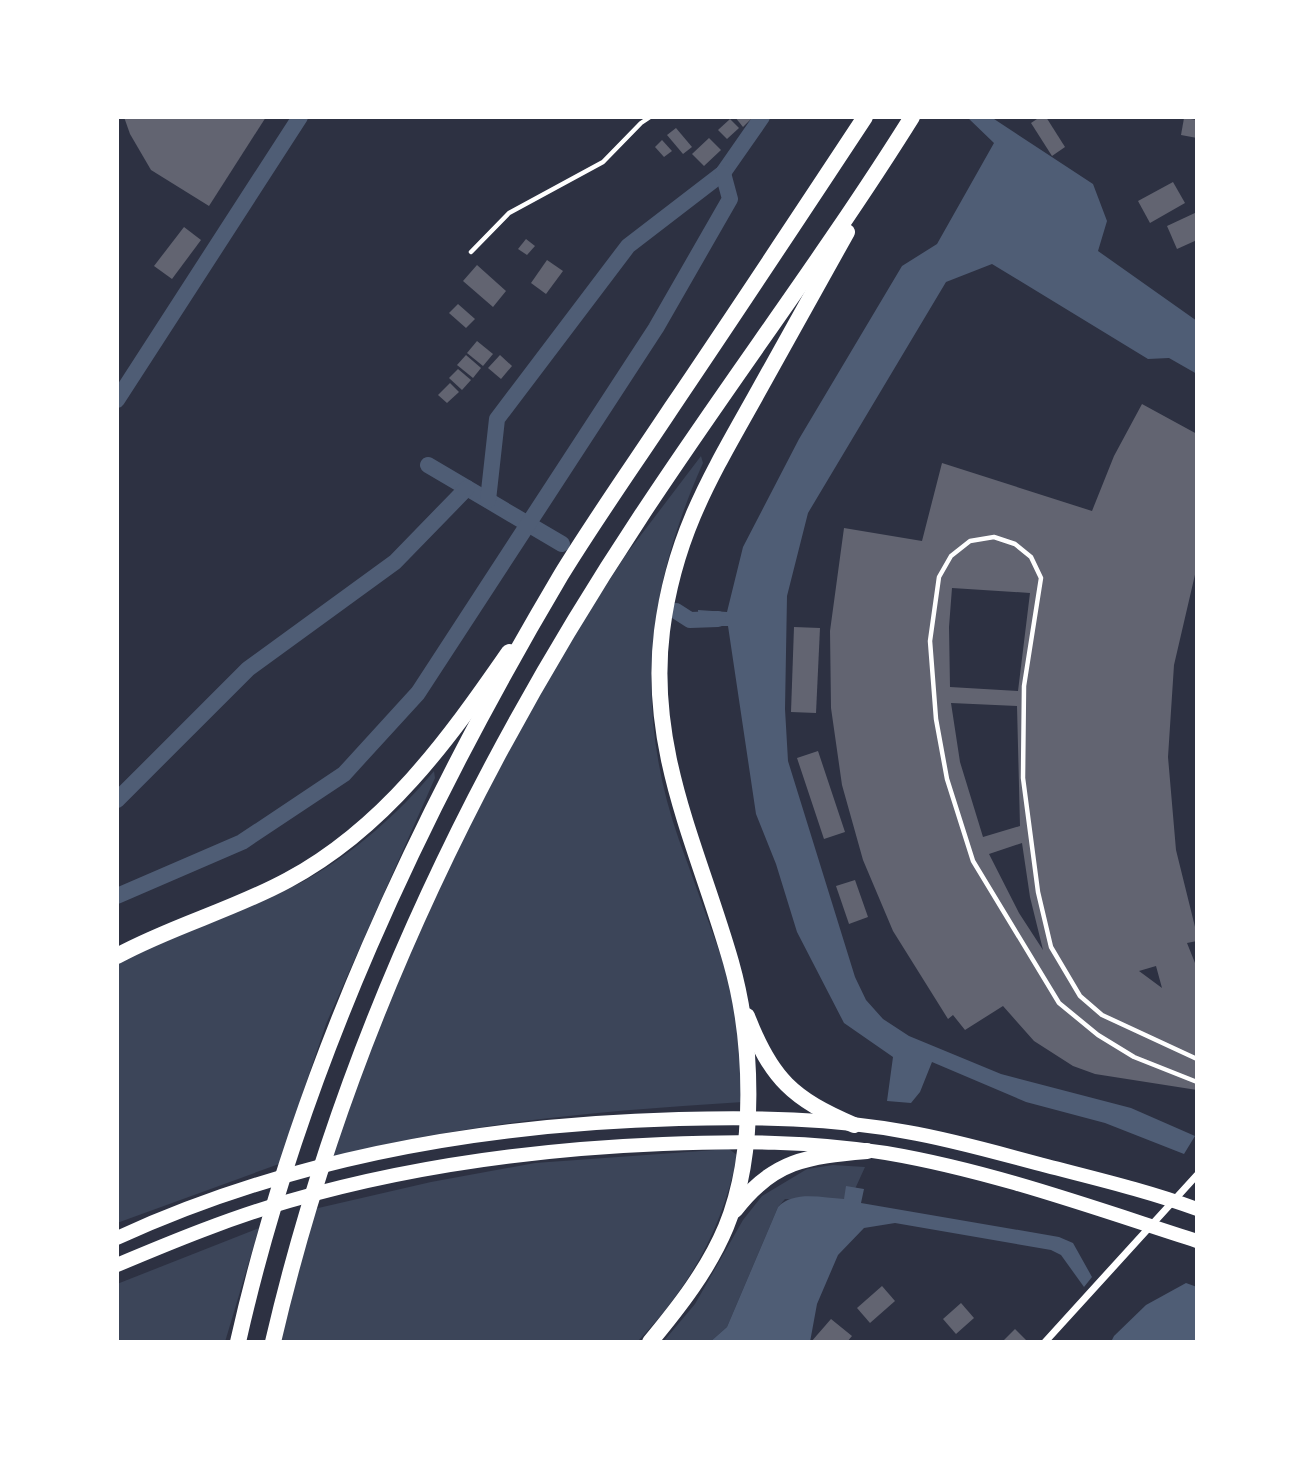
<svg xmlns="http://www.w3.org/2000/svg" width="1314" height="1459" viewBox="0 0 1314 1459" font-family="Signika,sans-serif">
	<style>
		.green { fill: #3c4559 }
		.water { fill: #4f5d75 }
		.lines { fill: none; stroke-linecap: round; stroke-linejoin: round }
		.canal { stroke: #4f5d75; stroke-width: 16 }
		.building { fill: #626471; fill-rule: evenodd }
		.service { stroke: #fff; stroke-width: 4.5 }
		.minor { stroke: #fff; stroke-width: 7 }
		.trunk { stroke: #fff; stroke-width: 14 }
		.motorway { stroke: #fff; stroke-width: 16 }
	</style>
	<rect width="100%" height="100%" fill="#2d3142"/>
	<g class="green">
		<path d="M701,456L703,463C647,588 633,708 679,840C692,875 704,910 717,945C722,961 731,979 734,996C740,1030 740,1067 743,1102C600,1111 468,1122 328,1158L415,930L552,669L625,556Z"/>
		<path d="M434,771L435,778L326,1024L279,1164L117,1223V964C178,933 244,913 304,881C354,853 398,814 434,771Z"/>
		<path d="M729,1149L737,1155C724,1226 688,1290 637,1342H281L314,1209L431,1182L535,1163Z"/>
		<polygon points="833,1165 865,1167 855,1189 844,1199 785,1199 778,1207 727,1327 710,1342 663,1342 695,1304 743,1220 762,1196 807,1169"/>
		<polygon points="259,1228 225,1342 117,1342 117,1284"/>
	</g>
	<g class="water">
		<polygon points="967,117 991,117 1093,184 1107,221 1098,251 1197,321 1197,374 1169,358 1148,359 992,264 946,282 808,513 787,596 785,709 788,761 855,977 866,1000 883,1019 909,1036 1001,1074 1131,1108 1195,1136 1184,1154 1105,1123 1026,1102 932,1062 920,1092 911,1103 887,1101 893,1057 844,1023 797,932 776,864 756,814 728,626 699,626 698,610 727,612 743,547 799,439 902,266 937,244 994,143"/>
		<path d="M846,1186L864,1189L861,1203L1059,1237L1073,1243L1092,1277L1084,1287L1061,1255L1051,1250L895,1223L864,1228L838,1255L817,1304L810,1342H710L727,1327L778,1207C794,1190 823,1198 844,1199Z"/>
		<polygon points="1186,1283 1197,1287 1197,1342 1111,1342 1114,1336 1146,1305"/>
	</g>
	<g class="lines">
		<g class="canal">
			<polyline points="117,400 300,117"/>
			<polyline points="428,465 562,544"/>
			<polyline points="488,500 497,419 628,246 723,173 762,117"/>
			<polyline points="676,611 690,620 718,619"/>
			<polyline points="117,800 248,669 395,562 467,488"/>
			<polyline points="117,896 242,842 344,774 418,693 656,328 730,199 723,173"/>
		</g>
	</g>
	<g class="building">
		<polygon points="124,117 266,117 209,206 151,170 130,134"/>
		<polygon points="735,117 753,117 743,127"/>
		<polygon points="1040,117 1046,117 1065,147 1052,156 1031,123"/>
		<polygon points="1184,118 1197,120 1197,138 1181,135"/>
		<polygon points="730,119 739,128 727,139 718,130"/>
		<polygon points="676,128 692,147 683,154 667,135"/>
		<polygon points="709,138 721,150 704,166 692,154"/>
		<polygon points="662,140 672,151 664,157 655,147"/>
		<polygon points="1173,182 1185,203 1150,223 1138,201"/>
		<polygon points="1197,212 1197,240 1177,249 1167,226"/>
		<polygon points="184,227 201,240 172,279 154,266"/>
		<polygon points="526,239 535,246 527,255 518,249"/>
		<polygon points="547,260 563,271 546,294 531,283"/>
		<polygon points="477,265 506,291 493,307 463,281"/>
		<polygon points="458,304 475,319 466,328 449,313"/>
		<polygon points="477,341 493,354 483,366 467,353"/>
		<polygon points="466,355 481,368 473,378 457,365"/>
		<polygon points="500,355 512,366 501,379 488,368"/>
		<polygon points="458,369 471,380 462,390 449,378"/>
		<polygon points="450,383 459,392 447,403 438,395"/>
		<path d="M1142,404L1197,434V566L1174,665L1168,757L1176,850L1197,935V941L1187,943L1197,968V1090L1095,1074L1073,1066L1034,1041L1003,1006L965,1030L953,1015L948,1019L893,931L863,860L842,785L831,708L830,631L844,528L922,541L942,463L1092,511L1114,456ZM952,588L1030,593L1018,691L950,687L949,627ZM951,703L1017,706L1020,826L983,837L960,762ZM1022,843L1030,897L1043,950L1019,913L989,854ZM1156,966L1162,988L1139,971Z"/>
		<polygon points="794,627 820,628 816,713 791,712"/>
		<polygon points="818,751 845,832 824,839 797,758"/>
		<polygon points="855,880 868,917 849,924 836,886"/>
		<polygon points="882,1286 895,1301 870,1323 857,1308"/>
		<polygon points="961,1303 974,1318 956,1334 943,1319"/>
		<polygon points="831,1319 852,1336 847,1342 811,1342"/>
		<polygon points="1015,1329 1028,1342 1002,1342"/>
	</g>
	<g class="lines">
		<g class="service">
			<polyline points="471,252 509,213 603,162 641,123 650,117"/>
			<polyline points="1197,1059 1102,1015 1080,996 1051,947 1038,892 1023,778 1024,686 1041,578 1031,557 1015,544 994,537 970,541 951,556 939,577 930,641 936,719 947,779 973,861 1059,1003 1098,1035 1134,1057 1197,1082"/>
		</g>
		<polyline class="minor" points="1045,1342 1197,1175"/>
		<g class="trunk">
			<path d="M117,1238C293,1157 487,1124 679,1119C755,1117 832,1118 907,1132C954,1140 1001,1154 1047,1166C1097,1179 1148,1191 1197,1209"/>
			<path d="M117,1265C174,1241 230,1218 289,1201C410,1166 538,1149 663,1144C738,1141 812,1141 886,1153C992,1171 1094,1208 1197,1241"/>
		</g>
		<g class="motorway">
			<path d="M117,956C172,926 233,910 288,880C385,828 448,740 509,652"/>
			<path d="M747,1016C771,1079 793,1099 854,1125"/>
			<path d="M735,1210C773,1160 808,1156 867,1151"/>
			<path d="M238,1342C299,1071 420,813 561,575C596,518 635,463 672,407C737,311 801,214 865,117"/>
			<path d="M273,1342C342,1045 473,770 641,516C729,382 827,253 912,117"/>
			<path d="M650,1342C679,1307 708,1270 726,1227C757,1152 753,1039 731,962C699,850 647,751 662,631C674,537 709,479 754,399C785,343 816,287 847,232"/>
		</g>
	</g>
	<rect width="1314" height="1459" fill="none" stroke="#ffffff" stroke-width="238"/>
</svg>
